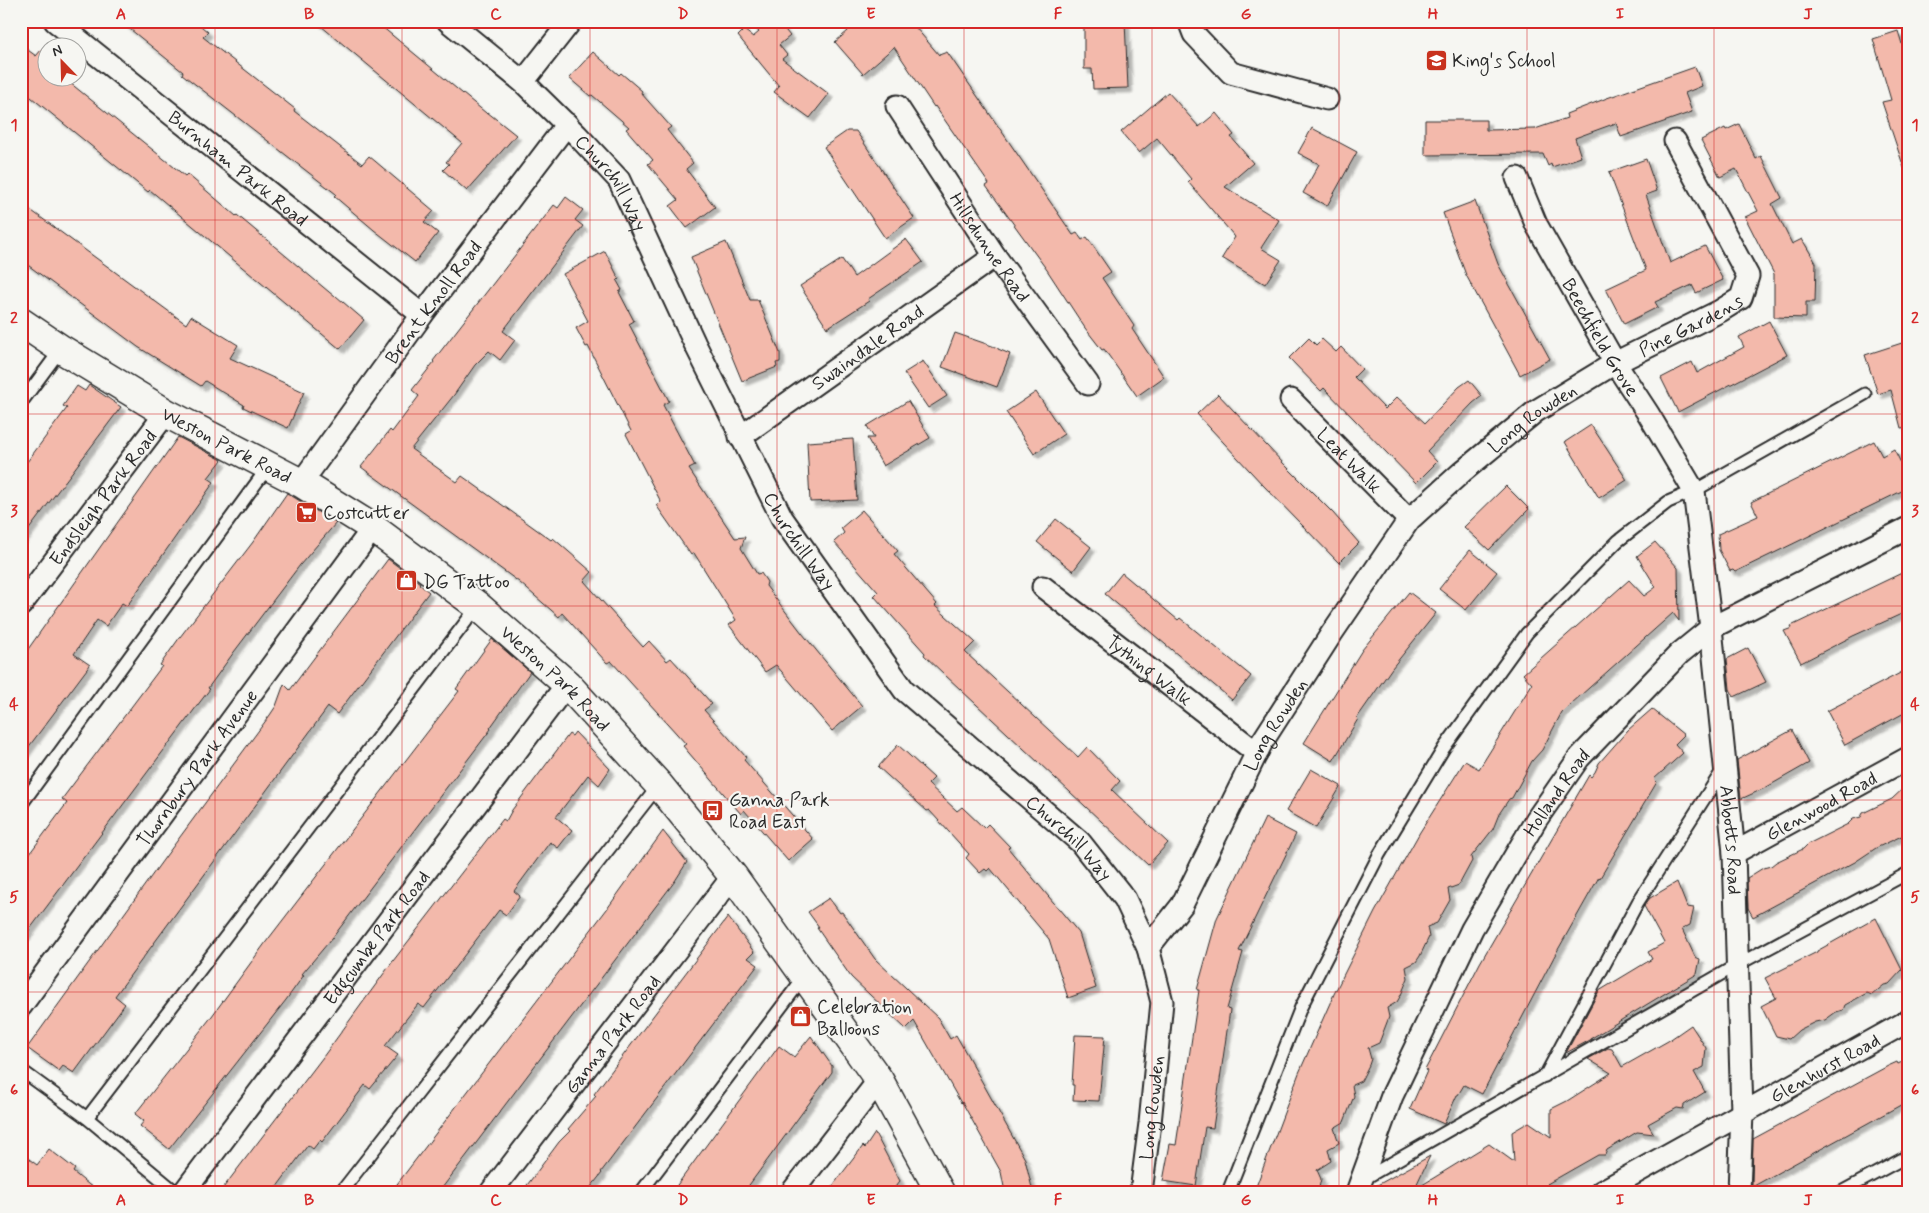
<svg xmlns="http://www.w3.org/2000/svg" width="1929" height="1213" viewBox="0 0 1929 1213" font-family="Mynerve,sans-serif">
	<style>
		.building { fill: #f3b9ab; stroke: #2b2b2b; filter: url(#shadow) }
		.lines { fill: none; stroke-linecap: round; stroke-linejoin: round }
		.service-casing { stroke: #2b2b2b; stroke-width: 15 }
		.minor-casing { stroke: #2b2b2b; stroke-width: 25 }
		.tertiary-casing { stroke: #2b2b2b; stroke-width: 31 }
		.service { stroke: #f6f6f2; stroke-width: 11 }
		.minor { stroke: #f6f6f2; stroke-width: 21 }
		.tertiary { stroke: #f6f6f2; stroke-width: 28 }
		.grid { fill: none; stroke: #d62828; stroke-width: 1; stroke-opacity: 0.55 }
		.labels { text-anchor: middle; stroke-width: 4.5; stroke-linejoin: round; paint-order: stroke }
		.poi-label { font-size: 19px; fill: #2b2b2b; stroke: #f6f6f2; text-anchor: start }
		.street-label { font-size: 19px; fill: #2b2b2b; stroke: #f6f6f2 }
		.neatline { fill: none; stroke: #d62828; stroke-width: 2 }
		.grid-label { font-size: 16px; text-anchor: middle; font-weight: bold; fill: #d62828 }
	</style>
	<defs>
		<filter id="shadow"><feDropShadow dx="4.5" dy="4.5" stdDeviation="1" flood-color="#0004"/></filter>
	</defs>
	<rect width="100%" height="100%" fill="#f6f6f2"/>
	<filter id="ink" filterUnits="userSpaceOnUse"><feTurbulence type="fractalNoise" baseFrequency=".02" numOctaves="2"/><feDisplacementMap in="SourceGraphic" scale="10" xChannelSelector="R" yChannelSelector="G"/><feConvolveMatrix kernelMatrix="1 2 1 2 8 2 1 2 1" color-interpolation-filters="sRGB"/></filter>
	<g filter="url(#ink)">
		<g class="building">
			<polygon points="120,21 195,21 208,32 203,37 295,109 294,111 362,164 369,156 434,211 424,222 438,233 415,262 374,230 334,196 336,194 182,74 183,72"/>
			<polygon points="315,21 375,21 486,113 487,112 516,135 467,191 443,170 449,164 446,162 462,143"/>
			<polygon points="748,21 778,21 790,36 779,45 787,55 782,59 829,94 810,118 774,92 779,86 738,36 744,30 753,37 759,32"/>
			<polygon points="841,21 910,21 939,55 947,52 1073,235 1077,233 1082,240 1087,237 1111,272 1102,278 1134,326 1132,329 1164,377 1137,396 1104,349 1102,350 1085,328 1047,270 986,186 989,184 935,106 934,107 894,47 863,74 835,42 848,31"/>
			<polygon points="1084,21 1125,21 1128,88 1093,89 1092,69 1084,69"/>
			<polygon points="1898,31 1902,44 1908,43 1908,167 1904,168 1882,102 1891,100 1873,39"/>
			<polygon points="48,42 48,78 64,78 185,176 187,174 236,216 237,215 335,297 336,296 364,320 340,349 150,190 148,192 21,89 21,45 36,56"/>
			<polygon points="593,52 619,75 621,73 642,91 641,93 671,127 667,130 693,163 686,169 715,207 687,228 670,206 678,200 648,164 653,160 626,129 629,127 592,95 590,96 569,78"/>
			<polygon points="1695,67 1702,86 1685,93 1692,112 1621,137 1616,123 1575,138 1581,157 1552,167 1551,164 1548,166 1543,154 1425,155 1425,120 1486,120 1486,130 1535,129 1567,118 1566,114 1607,98"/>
			<polygon points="1168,92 1199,127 1216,113 1234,135 1231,137 1253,163 1225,187 1279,220 1261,248 1281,260 1265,284 1222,258 1235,237 1188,182 1191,179 1157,138 1139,153 1121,132"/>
			<polygon points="1739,124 1756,159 1761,156 1782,198 1772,204 1792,244 1802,239 1816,263 1815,302 1806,302 1806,318 1774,317 1774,274 1745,217 1758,211 1736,169 1720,177 1701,140 1725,128 1726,130"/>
			<polygon points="1312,128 1357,152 1327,206 1303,193 1319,164 1298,153"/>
			<polygon points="847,131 856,131 914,218 885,238 824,147"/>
			<polygon points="1646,159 1657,191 1646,195 1670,263 1705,246 1723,280 1696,293 1692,285 1655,302 1658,307 1624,324 1606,289 1646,270 1609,172"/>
			<polygon points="566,197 583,210 575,220 583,226 503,331 515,340 500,360 489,351 475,365 454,395 411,449 457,482 462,476 551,540 553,538 592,572 584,581 643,647 649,641 667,661 671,658 712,704 704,710 746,757 744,760 813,839 788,861 744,810 741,814 683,746 686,744 611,661 607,663 562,613 559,617 519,582 361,467 390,430 392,432 419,396 412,390 434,362 433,361 554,205 558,208"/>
			<polygon points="1475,201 1498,264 1550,359 1520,375 1466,275 1443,213"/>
			<polygon points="21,203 186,324 191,316 238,345 230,358 304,392 288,428 243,407 244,405 205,381 201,386 138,347 21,260"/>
			<polygon points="906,239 923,262 868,299 869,301 827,328 800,286 842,259 854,277"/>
			<polygon points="726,242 750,300 758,300 780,353 780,362 776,363 777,367 742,381 691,257"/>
			<polygon points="605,251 619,279 617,281 622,290 619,292 634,321 629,324 669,401 663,405 695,466 689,469 735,538 745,537 741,548 757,574 761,573 767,582 766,586 802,633 862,706 832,731 776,665 765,672 729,625 736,620 694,553 691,555 656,505 661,502 626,434 631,431 588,346 586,347 576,328 588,321 563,274"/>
			<polygon points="1769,321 1787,355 1678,412 1661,378 1692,362 1697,373 1744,347 1739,337"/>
			<polygon points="955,333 998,348 998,349 1010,354 997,387 942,367"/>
			<polygon points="1309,338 1316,345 1322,339 1336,352 1341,347 1362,369 1354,377 1385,409 1397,397 1425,423 1459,387 1469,380 1482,396 1473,403 1427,451 1437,462 1416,483 1324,388 1321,391 1289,358"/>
			<polygon points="1908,341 1908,427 1901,428 1891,390 1878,394 1865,355"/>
			<polygon points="923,361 947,396 928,408 904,373"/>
			<polygon points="89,385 121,407 21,540 21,470 67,408 63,406 77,386 85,391"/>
			<polygon points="1036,392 1064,434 1034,454 1006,412"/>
			<polygon points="1218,394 1283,463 1333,513 1359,543 1339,563 1263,485 1197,414"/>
			<polygon points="908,401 930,438 883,466 867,438 874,438 867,426"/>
			<polygon points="1591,425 1627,480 1599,498 1565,442"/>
			<polygon points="178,437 222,460 208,478 214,482 127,606 122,603 106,626 97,620 74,654 90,665 21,757 21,665 28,653 26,652"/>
			<polygon points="853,439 857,500 810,502 807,442"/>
			<polygon points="1874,441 1882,456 1894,449 1908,477 1908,488 1735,572 1733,570 1730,571 1719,550 1718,534 1758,516 1751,502"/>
			<polygon points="1506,486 1529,509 1489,550 1464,527"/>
			<polygon points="287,493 336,523 300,565 234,652 208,688 210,689 200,702 21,941 21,865 67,803 62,799 162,666 160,665 180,637 253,542"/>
			<polygon points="862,510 898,551 894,554 937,604 935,606 975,642 965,652 1078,757 1087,747 1120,781 1112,790 1168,843 1148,865 945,675 924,655 925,653 874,596 878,592 834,542 844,533 841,528"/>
			<polygon points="1056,519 1091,547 1073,571 1037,542"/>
			<polygon points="1655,542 1678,568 1679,621 1673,613 1562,712 1542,750 1532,761 1512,798 1509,799 1499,814 1493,829 1471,857 1472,861 1459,885 1448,889 1450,900 1437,923 1427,927 1429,937 1420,956 1416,962 1406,967 1408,978 1401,995 1397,1002 1387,1008 1389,1017 1379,1043 1368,1048 1371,1059 1369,1065 1361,1081 1352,1085 1354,1096 1344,1122 1334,1128 1339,1143 1328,1149 1331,1161 1317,1170 1321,1179 1318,1192 1254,1192 1299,1073 1334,994 1375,912 1420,832 1465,761 1479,769 1532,684 1523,674 1629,580 1644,596 1656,587 1637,556"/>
			<polygon points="1470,550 1497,572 1466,610 1439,589"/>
			<polygon points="388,559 420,583 419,584 429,592 337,714 328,707 115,996 125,1004 74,1073 63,1066 59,1071 27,1048 163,860 270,715 276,706 284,684 290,690"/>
			<polygon points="1908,570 1908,611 1853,636 1801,663 1784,631 1792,628 1791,626"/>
			<polygon points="1122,573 1178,620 1180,618 1251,676 1232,700 1105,594"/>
			<polygon points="1409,592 1436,613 1392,668 1357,718 1358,719 1333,761 1304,743 1362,650"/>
			<polygon points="492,639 530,672 490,728 491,729 333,937 302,974 304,975 286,1000 169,1149 140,1126 144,1121 135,1114 209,1020 266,942 459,691 456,689"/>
			<polygon points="1748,648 1766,682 1734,697 1730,689 1727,659"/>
			<polygon points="1908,669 1908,711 1845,745 1827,711"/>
			<polygon points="1652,709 1684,735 1675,744 1683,753 1654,779 1657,782 1600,878 1599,877 1555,955 1482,1094 1464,1085 1458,1095 1457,1095 1444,1124 1410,1109 1427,1071 1425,1070 1480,963 1589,775 1591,777 1595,772 1599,763 1628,730"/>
			<polygon points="1792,730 1809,763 1765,788 1741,799 1737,760"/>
			<polygon points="575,732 610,769 599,785 588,775 556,817 572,830 558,848 550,842 514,891 520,896 506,915 499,910 424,1008 418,1004 385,1046 398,1055 370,1089 365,1085 322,1142 320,1140 313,1149 308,1145 273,1192 220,1192 323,1057 393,961 503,819 506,821 512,810 569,734 572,736"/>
			<polygon points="898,745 934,778 928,784 957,811 962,807 984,828 988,824 1010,847 1008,848 1079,933 1096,988 1068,998 1049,939 990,868 987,871 985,869 980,873 966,858 969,854 929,810 927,811 878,767"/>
			<polygon points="1311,769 1341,786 1316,828 1286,811"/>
			<polygon points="1908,784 1908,833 1876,848 1855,862 1753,917 1748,908 1747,878 1763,868 1771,866 1776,862 1803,849 1808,844 1848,824 1853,819 1861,817 1863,813 1892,799"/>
			<polygon points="1265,818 1296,834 1239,951 1243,952 1227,1009 1230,1010 1213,1128 1205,1127 1196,1186 1163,1181 1170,1144 1176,1145 1199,990 1197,990 1217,918"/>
			<polygon points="663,831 687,862 675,881 439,1192 391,1192 607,909"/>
			<polygon points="1677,882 1687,907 1694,908 1690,925 1682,929 1695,957 1700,959 1697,974 1590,1039 1592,1039 1566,1053 1599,991 1652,959 1648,952 1664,943 1644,906 1650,898"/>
			<polygon points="829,898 840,913 842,912 875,959 938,1018 950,1039 956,1035 1025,1159 1033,1192 1005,1192 1001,1172 962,1102 961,1103 914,1021 906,1029 851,977 817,928 819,927 808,912"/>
			<polygon points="728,917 754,952 748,958 758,965 601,1172 602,1173 587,1192 522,1192 559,1142 570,1131 568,1129 596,1096 594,1094"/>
			<polygon points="1876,918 1902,970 1889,984 1884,985 1872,995 1867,993 1845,1005 1843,1010 1836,1012 1825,1020 1815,1022 1799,1030 1789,1039 1776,1036 1761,1006 1776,998 1765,978 1817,952 1817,951"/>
			<polygon points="1691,1025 1706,1048 1704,1067 1694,1072 1705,1092 1684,1105 1683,1109 1677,1108 1648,1124 1654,1134 1637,1132 1607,1150 1605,1155 1598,1155 1547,1184 1558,1192 1370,1192 1372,1188 1430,1156 1414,1190 1489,1144 1514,1162 1512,1132 1529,1122 1551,1137 1551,1109 1567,1101 1611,1073 1588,1059 1608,1048 1612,1049 1622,1067 1668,1041"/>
			<polygon points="1075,1035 1105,1036 1099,1101 1073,1100 1074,1085 1072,1085"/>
			<polygon points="811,1036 832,1066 832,1072 744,1192 672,1192 779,1046 794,1057"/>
			<polygon points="1908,1059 1908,1101 1752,1187 1753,1139 1888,1066 1897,1062 1898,1064"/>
			<polygon points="875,1133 900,1181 891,1192 828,1192 863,1146 865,1148"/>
			<polygon points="49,1149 75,1169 73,1172 98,1192 21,1192 21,1153 37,1165"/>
		</g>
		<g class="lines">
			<defs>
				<g id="service">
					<polyline points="21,403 61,349"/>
					<polyline points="21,805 268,467"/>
					<polyline points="21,1070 87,1118 176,1192"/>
					<polyline points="1545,1076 1638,902 1724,768"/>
					<polyline points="87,1118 478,606"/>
					<polyline points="1362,1180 1737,965 1908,873"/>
					<polyline points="341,1192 659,785"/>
					<polyline points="641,1192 804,977"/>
					<polyline points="1228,1192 1301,1007 1379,855 1444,748 1527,633 1618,541 1668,502 1694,491 1865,394"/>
					<polyline points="1841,1192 1908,1156"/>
				</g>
				<g id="minor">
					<path id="s1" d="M55,21L422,315"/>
					<path id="s2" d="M448,21L523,82L577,135L619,180L695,344L782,518L904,690L1080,842L1125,899L1148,948"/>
					<polyline points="1189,21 1194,34 1231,73 1327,99"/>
					<polyline points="523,82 571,21"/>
					<path id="s3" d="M897,106L995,256L1088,384"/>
					<path id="s4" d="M1517,178L1536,224L1615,363L1649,415L1694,491L1711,628L1734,853L1742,1112L1739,1192"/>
					<path id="s5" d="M1291,400L1409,520"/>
					<path id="s6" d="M740,437L995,256"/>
					<path id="s7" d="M301,483L422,315L567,124"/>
					<path id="s8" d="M1043,587L1257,753"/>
					<path id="s9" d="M21,605L166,413"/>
					<path id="s10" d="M1734,853L1908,758"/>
					<path id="s11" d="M21,1006L373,528"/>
					<path id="s12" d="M184,1192L567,684"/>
					<path id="s13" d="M491,1192L733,876"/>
					<polyline points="792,1192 879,1080"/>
					<path id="s14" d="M1141,1192L1150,1123L1162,1002L1148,948L1182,905L1262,742L1332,633L1409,520L1462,472L1536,411L1615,363L1720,311L1741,298L1748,276L1675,141"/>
					<path id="s15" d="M1357,1192L1392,1096L1472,929L1536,820L1579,758L1679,654L1711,628L1908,528"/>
					<path id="s16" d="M1601,1192L1908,1021"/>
				</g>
				<g id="tertiary">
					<path id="s17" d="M21,322L61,349L166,413L301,483L373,528L478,606L567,684L659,785L733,876L879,1080L940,1192"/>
				</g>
			</defs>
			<use href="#service" class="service-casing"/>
			<use href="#minor" class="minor-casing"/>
			<use href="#tertiary" class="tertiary-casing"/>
			<use href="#service" class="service"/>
			<use href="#minor" class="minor"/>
			<use href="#tertiary" class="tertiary"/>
		</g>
	</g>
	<path class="grid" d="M215,21V1192M402,21V1192M590,21V1192M777,21V1192M964,21V1192M1152,21V1192M1339,21V1192M1527,21V1192M1714,21V1192M21,220H1908M21,414H1908M21,606H1908M21,800H1908M21,992H1908"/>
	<defs>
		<symbol id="school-square" viewBox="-11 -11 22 22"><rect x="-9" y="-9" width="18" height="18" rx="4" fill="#c8321e" stroke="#f6f6f2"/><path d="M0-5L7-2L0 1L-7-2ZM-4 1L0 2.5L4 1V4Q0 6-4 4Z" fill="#fff"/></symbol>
		<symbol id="supermarket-square" viewBox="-11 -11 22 22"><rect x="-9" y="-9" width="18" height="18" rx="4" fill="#c8321e" stroke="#f6f6f2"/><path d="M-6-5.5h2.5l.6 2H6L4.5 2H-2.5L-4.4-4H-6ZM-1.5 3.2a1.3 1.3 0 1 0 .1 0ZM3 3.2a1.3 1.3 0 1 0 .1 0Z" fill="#fff"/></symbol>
		<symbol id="shop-square" viewBox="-11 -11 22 22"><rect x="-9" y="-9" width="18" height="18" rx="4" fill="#c8321e" stroke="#f6f6f2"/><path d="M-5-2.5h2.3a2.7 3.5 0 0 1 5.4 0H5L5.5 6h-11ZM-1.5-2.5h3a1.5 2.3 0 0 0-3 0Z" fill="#fff"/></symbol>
		<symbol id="bus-square" viewBox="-11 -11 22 22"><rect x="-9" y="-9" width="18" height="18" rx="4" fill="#c8321e" stroke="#f6f6f2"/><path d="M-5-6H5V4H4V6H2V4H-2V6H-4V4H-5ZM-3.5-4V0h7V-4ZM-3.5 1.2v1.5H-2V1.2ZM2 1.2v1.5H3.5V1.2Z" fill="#fff"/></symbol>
	</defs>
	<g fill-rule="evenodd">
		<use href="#school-square" x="1424" y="48" width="25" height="25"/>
		<use href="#supermarket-square" x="294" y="500" width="25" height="25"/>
		<use href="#shop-square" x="394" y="568" width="25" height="25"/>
		<use href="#bus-square" x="700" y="798" width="25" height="25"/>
		<use href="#shop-square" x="788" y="1004" width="25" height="25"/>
	</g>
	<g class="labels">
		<g class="poi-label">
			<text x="1452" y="67">King's School</text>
			<text x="323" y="519">Costcutter</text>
			<text x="423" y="588">DG Tattoo</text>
			<text x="729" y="806">Ganna Park<tspan x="729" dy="22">Road East</tspan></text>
			<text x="817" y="1013">Celebration<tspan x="817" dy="22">Balloons</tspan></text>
		</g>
		<g class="street-label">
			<text dy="7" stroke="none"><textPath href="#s1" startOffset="235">Burnham Park Road</textPath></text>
			<text dy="7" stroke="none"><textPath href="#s2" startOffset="232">Churchill Way</textPath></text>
			<text dy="7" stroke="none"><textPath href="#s3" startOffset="169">Hillsdunne Road</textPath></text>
			<text dy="7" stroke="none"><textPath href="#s7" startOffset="224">Brent Knoll Road</textPath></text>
			<text dy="7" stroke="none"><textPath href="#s14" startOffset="1094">Pine Gardens</textPath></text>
			<text dy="7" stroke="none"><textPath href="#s4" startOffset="180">Beechfield Grove</textPath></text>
			<text dy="7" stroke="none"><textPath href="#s6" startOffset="156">Swaindale Road</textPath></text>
			<text dy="7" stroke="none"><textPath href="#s14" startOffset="910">Long Rowden</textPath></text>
			<text dy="7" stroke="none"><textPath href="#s17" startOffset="240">Weston Park Road</textPath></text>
			<text dy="7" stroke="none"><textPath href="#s5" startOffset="84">Leat Walk</textPath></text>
			<text dy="7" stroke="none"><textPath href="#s9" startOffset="135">Endsleigh Park Road</textPath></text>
			<text dy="7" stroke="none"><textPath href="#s2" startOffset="638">Churchill Way</textPath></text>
			<text dy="7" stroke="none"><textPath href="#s8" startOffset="135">Tything Walk</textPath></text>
			<text dy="7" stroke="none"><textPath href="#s17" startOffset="645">Weston Park Road</textPath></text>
			<text dy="7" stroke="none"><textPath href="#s14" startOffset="505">Long Rowden</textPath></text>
			<text dy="7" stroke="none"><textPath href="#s11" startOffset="296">Thornbury Park Avenue</textPath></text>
			<text dy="7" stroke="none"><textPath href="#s15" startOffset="448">Holland Road</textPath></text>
			<text dy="7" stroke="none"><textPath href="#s10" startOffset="99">Glenwood Road</textPath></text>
			<text dy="7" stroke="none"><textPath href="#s2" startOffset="1042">Churchill Way</textPath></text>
			<text dy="7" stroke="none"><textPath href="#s4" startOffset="711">Abbotts Road</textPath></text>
			<text dy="7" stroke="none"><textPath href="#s12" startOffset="319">Edgcumbe Park Road</textPath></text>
			<text dy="7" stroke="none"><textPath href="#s13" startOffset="199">Ganna Park Road</textPath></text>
			<text dy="7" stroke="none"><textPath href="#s16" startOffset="256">Glenhurst Road</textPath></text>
			<text dy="7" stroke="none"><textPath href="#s14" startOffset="85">Long Rowden</textPath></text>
		</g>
	</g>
	<rect width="1929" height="1213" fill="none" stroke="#f6f6f2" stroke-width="55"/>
	<g transform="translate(62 62) rotate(337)"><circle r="24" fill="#f6f6f2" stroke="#a5a5a2"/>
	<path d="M0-4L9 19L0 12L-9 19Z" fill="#c8321e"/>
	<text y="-8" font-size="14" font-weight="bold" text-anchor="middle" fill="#2b2b2b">N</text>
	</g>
	<rect x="28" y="28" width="1874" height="1158" class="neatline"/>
	<g class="grid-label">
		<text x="121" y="19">A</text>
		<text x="309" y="19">B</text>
		<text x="496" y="19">C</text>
		<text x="683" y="19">D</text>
		<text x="871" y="19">E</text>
		<text x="1058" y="19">F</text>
		<text x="1246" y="19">G</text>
		<text x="1433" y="19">H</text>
		<text x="1620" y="19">I</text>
		<text x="1808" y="19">J</text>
		<text x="14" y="130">1</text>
		<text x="1915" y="130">1</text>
		<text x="14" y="323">2</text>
		<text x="1915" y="323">2</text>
		<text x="14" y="516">3</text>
		<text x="1915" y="516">3</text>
		<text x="14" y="709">4</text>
		<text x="1915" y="709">4</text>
		<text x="14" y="902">5</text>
		<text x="1915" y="902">5</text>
		<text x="14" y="1095">6</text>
		<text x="1915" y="1095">6</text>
		<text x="121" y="1205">A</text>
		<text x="309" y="1205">B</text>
		<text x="496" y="1205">C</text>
		<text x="683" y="1205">D</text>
		<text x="871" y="1205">E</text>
		<text x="1058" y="1205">F</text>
		<text x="1246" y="1205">G</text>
		<text x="1433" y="1205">H</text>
		<text x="1620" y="1205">I</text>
		<text x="1808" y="1205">J</text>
	</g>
</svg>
